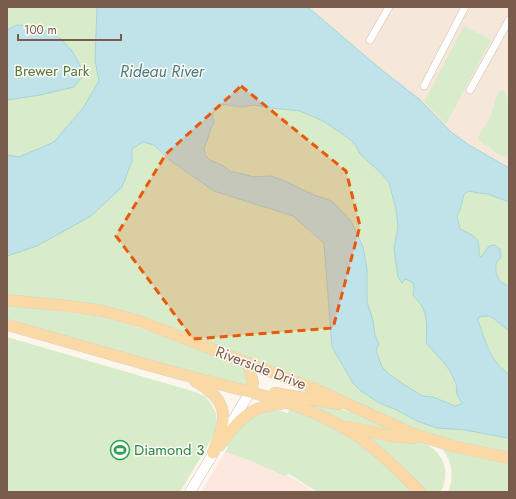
<svg xmlns="http://www.w3.org/2000/svg" width="516" height="499" viewBox="0 0 516 499" font-family="Jost,sans-serif">
	<style>
		.residential { fill: #f5e8da }
		.commercial { fill: #fde8e0 }
		.green { fill: #d8ecc9 }
		.water { fill: #bfe3e8; stroke: #a5d3da; fill-rule: evenodd }
		.lines { fill: none; stroke-linecap: round; stroke-linejoin: round }
		.minor-casing { stroke: #d1beb0; stroke-width: 8 }
		.secondary-casing { stroke: #d6c0b0; stroke-width: 11 }
		.primary-casing { stroke: #dad1cd; stroke-width: 12 }
		.minor { stroke: #fff; stroke-width: 7 }
		.secondary { stroke: #fff; stroke-width: 10 }
		.primary { stroke: #fbd9a5; stroke-width: 11 }
		.marked { fill: #e8590c; fill-opacity: 0.2; stroke: #e8590c; stroke-width: 3; stroke-dasharray: 8 5; stroke-linejoin: round }
		.labels { text-anchor: middle; stroke-width: 3; stroke-linejoin: round; paint-order: stroke }
		.park-label { font-size: 15px; fill: #537a41; stroke: #fffaf3 }
		.street-label { font-size: 15px; fill: #7a5c4d; stroke: #fffaf3 }
		.leisure-label { font-size: 15px; fill: #27864d; stroke: #fffaf3; text-anchor: start }
		.water-label { font-size: 16px; font-style: italic; fill: #437c86; stroke: #fffaf3 }
	</style>
	<rect width="100%" height="100%" fill="#fdf6ec"/>
	<polygon class="residential" points="310,7 509,7 509,168 469,145 451,132 419,99 378,67 310,8"/>
	<polygon class="commercial" points="225,452 251,461 282,473 294,479 315,492 201,492"/>
	<g class="green">
		<polygon points="7,7 97,7 95,60 99,81 83,108 54,142 19,157 7,155"/>
		<polygon points="464,26 491,40 446,124 424,102"/>
		<path d="M500,91H504L509,101V154L508,157C505,156 500,156 498,154C495,152 493,149 490,147C484,144 480,144 478,137L489,120L498,93Z"/>
		<path d="M221,104L241,107L254,105L271,108L300,111L323,121L341,133L354,143L361,155L381,173L389,183L396,209L398,227L394,248L402,282L405,279L408,280L413,283L414,289L413,295C416,298 419,301 422,305C428,314 427,332 426,343C434,352 444,361 450,372C456,382 457,394 462,404L455,406L433,397L422,396L390,375L382,367L376,350L379,344L375,336L373,320L367,302V269L333,201C326,199 319,197 312,194C300,188 289,182 276,178C269,176 262,178 255,177C241,176 214,164 205,155L204,148L208,138L210,130L214,123C212,115 211,108 221,104Z"/>
		<polygon points="143,142 154,145 171,161 214,191 293,216 325,243 332,347 361,391 378,402 389,407 395,409 417,421 437,428 465,430 486,434 509,438 509,454 428,435 142,322 7,300 7,256 37,246 132,161 132,149"/>
		<path d="M469,191L478,193L488,194L509,202V287C497,279 496,277 496,263L481,257L479,256V244L470,234L460,229L457,216L461,207L464,194Z"/>
		<polygon points="7,305 42,309 103,317 150,331 237,365 243,368 248,382 247,386 239,386 7,319"/>
		<path d="M485,315L493,318L509,331V374C490,362 486,340 478,320L479,317Z"/>
		<polygon points="7,337 192,391 205,396 211,404 216,413 217,422 216,431 211,440 180,492 7,492"/>
		<path d="M300,401L340,409L354,413L428,445C445,456 450,473 441,492H426L388,455Z"/>
		<path d="M289,409L307,415L339,430L370,450L414,492H317L289,474L285,476L251,461L225,452L228,447L227,446C231,439 235,430 241,424C251,414 274,407 288,413Z"/>
		<path d="M444,448L509,462V492H448C454,476 453,464 443,450Z"/>
	</g>
	<g class="water">
		<path d="M97,7H308L378,67L419,99L451,132L469,145L509,168V202L488,194L478,193L469,191L464,194L461,207L457,216L460,229C476,237 480,237 479,256L481,257L489,246L495,245L500,249L501,257L496,263V273L500,281L509,287V331L493,318C488,315 484,316 479,317L478,320C485,340 490,362 509,374V438L486,434L465,430L437,428L417,421L395,409L389,407L378,402L361,391L353,383L332,347L324,243L293,216L214,191L171,161L154,145L143,142L132,149V161L122,187L91,216L37,246L7,256V155L19,157L54,142L83,108L99,81L95,60ZM221,104L241,107L254,105L271,108L300,111L323,121L341,133L354,143L361,155L381,173L389,183L396,209L398,227L394,248L398,277L402,283L405,279L408,280L413,283L414,289L413,295C415,298 419,301 421,305C428,314 427,332 426,343L445,364L451,373L456,384L457,394L462,404L455,406L433,397L422,396L405,385L390,375L382,367L376,350L379,344L375,335L373,320L367,302V269L363,247L351,221L332,201L314,195L285,181L271,176L254,177L230,171L222,165L210,160L205,155L204,148L208,138L210,130L214,123C212,115 211,108 221,104Z"/>
		<polygon points="17,25 33,26 46,31 61,39 72,51 80,65 81,78 74,87 40,95 7,100 7,30"/>
	</g>
	<g class="lines">
		<defs>
			<g id="minor">
				<polyline points="370,40 389,7"/>
				<polyline points="424,86 465,7"/>
				<polyline points="470,90 509,20"/>
			</g>
			<g id="secondary">
				<polyline points="227,430 250,392"/>
				<polyline points="190,492 217,447"/>
			</g>
			<g id="primary">
				<polyline points="7,300 67,306 103,311 142,322 315,389 413,434 456,447 509,458"/>
				<path d="M7,325C66,341 125,359 184,375C235,389 293,399 339,425C371,442 395,467 420,492"/>
				<polyline points="248,363 253,383 250,392"/>
				<path d="M195,381C231,402 227,418 213,453"/>
				<polyline points="275,393 339,404"/>
				<polyline points="349,427 391,436 414,438"/>
				<path d="M219,446C231,431 243,412 263,407C269,405 275,405 281,404"/>
			</g>
		</defs>
		<use href="#minor" class="minor-casing"/>
		<use href="#secondary" class="secondary-casing"/>
		<use href="#primary" class="primary-casing"/>
		<use href="#minor" class="minor"/>
		<use href="#secondary" class="secondary"/>
		<use href="#primary" class="primary"/>
	</g>
	<path class="marked" d="M241,86L346,171L360,226L333,328L193,339L116,236L166,154Z"/>
	<defs>
		<symbol id="stadium-ring" viewBox="-11 -11 22 22"><circle r="9.5" fill="#fffaf3" stroke="#2e9e5b" stroke-width="1.5"/><path d="M0-5a6.5 5 0 1 0 0 10a6.5 5 0 1 0 0-10ZM-3.5-1.8h7v3.6h-7Z" fill="#2e9e5b"/></symbol>
	</defs>
	<g fill-rule="evenodd">
		<use href="#stadium-ring" x="109" y="439" width="22" height="22"/>
	</g>
	<g class="labels">
		<g class="park-label">
			<text x="52" y="76">Brewer Park</text>
		</g>
		<g class="street-label">
			<text transform="translate(261 368) rotate(21)" y="5">Riverside Drive</text>
		</g>
		<g class="leisure-label">
			<text x="134" y="455">Diamond 3</text>
		</g>
		<g class="water-label">
			<text x="162" y="77">Rideau River</text>
		</g>
	</g>
	<rect width="516" height="499" fill="none" stroke="#7a5c4d" stroke-width="16"/>
	<path d="M18 34v6h103v-6" fill="none" stroke="#7a5c4d" stroke-width="2"/>
	<text x="24" y="34" font-size="12" fill="#7a5c4d" stroke="#fffaf3" stroke-width="3" paint-order="stroke">100 m</text>
</svg>
